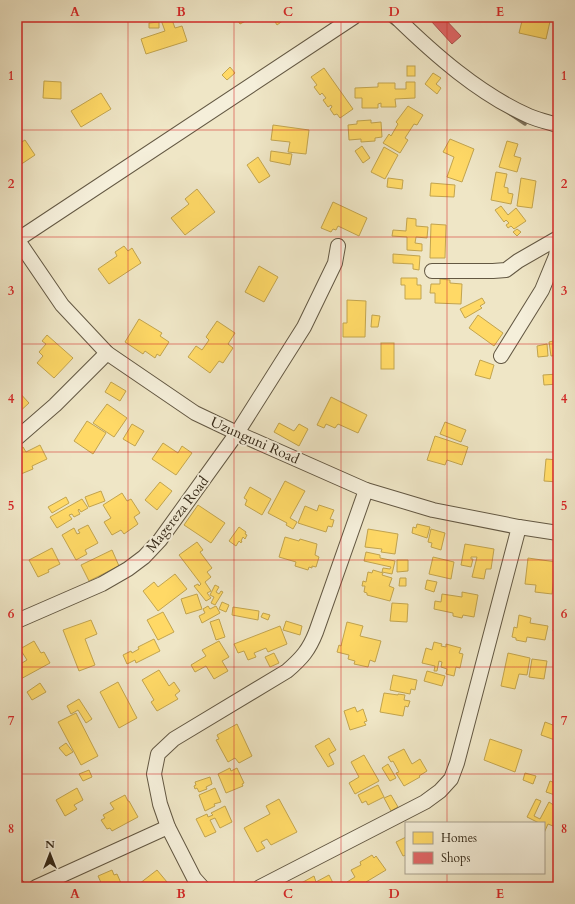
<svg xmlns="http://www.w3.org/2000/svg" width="575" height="904" viewBox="0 0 575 904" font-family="Cardo,serif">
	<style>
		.homes { fill: #ffd966; stroke: #c2a44e }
		.shops { fill: #e06666; stroke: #ac534e }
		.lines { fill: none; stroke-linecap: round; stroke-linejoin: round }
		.stream { stroke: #7e735c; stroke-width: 3.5 }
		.minor-casing { stroke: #635843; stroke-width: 16 }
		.minor { stroke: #f5efda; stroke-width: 14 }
		.grid { fill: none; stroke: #d62828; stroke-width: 1; stroke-opacity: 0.55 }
		.labels { text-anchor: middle; stroke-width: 4; stroke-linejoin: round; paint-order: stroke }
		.street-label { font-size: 14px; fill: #342817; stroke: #f5efda }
		.neatline { fill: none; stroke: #d62828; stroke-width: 1.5 }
		.grid-label { font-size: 13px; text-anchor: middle; font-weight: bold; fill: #d62828 }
	</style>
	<rect width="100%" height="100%" fill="#efe6c6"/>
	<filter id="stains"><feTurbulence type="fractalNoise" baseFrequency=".005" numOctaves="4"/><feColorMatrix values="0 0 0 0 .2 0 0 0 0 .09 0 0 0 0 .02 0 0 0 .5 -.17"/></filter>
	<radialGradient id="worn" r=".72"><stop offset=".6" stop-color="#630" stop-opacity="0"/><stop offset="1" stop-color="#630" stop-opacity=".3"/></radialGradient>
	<g class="homes">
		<polygon points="171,17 175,28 182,26 187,41 146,54 141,39 165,31 161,20"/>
		<polygon points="236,17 253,17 240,24"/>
		<polygon points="272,17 288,17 277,25"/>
		<polygon points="523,17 535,20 536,17 551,17 546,39 519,33"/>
		<polygon points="159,22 159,28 149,28 149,23"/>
		<polygon points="17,45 21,47 17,55"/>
		<rect x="407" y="66" width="8" height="10"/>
		<polygon points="230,67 235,73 227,80 222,75"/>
		<polygon points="324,68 353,109 340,118 337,114 334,115 330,109 332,107 331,105 328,107 323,100 326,98 322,93 320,95 314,87 317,85 311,77"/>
		<polygon points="433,73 441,78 436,84 441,88 437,94 425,84"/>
		<polygon points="44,81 61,82 61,99 43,98"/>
		<polygon points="406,82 415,82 415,98 395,99 396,107 381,107 381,103 378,104 378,108 362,108 362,98 355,98 355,88 378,87 378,83 395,83 395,89 406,89"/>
		<polygon points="101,93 111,109 81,127 71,111"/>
		<polygon points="408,106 423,115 417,125 414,124 405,138 408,140 400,153 383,143 389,134 391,136 398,124 396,122"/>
		<polygon points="371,120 371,123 381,122 382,137 375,138 375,141 361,142 361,139 349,140 348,125 357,124 357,121"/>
		<polygon points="273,125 309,130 306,154 288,152 290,142 271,140"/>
		<polygon points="450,139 474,149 462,182 447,177 454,157 443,152"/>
		<polygon points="25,140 35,155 17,167 17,145"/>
		<polygon points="507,141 518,144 514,156 521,158 517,172 499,167"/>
		<polygon points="362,146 370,158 363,163 355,151"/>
		<polygon points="384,147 398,155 385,179 371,172"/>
		<polygon points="271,151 292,154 290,165 270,161"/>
		<polygon points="258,157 270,176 259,183 247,165"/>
		<polygon points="496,172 507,174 504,187 508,188 508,193 513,194 511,204 491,200"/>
		<polygon points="388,178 403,180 402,189 387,187"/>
		<polygon points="521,178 536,181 532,208 517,206"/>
		<polygon points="431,183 455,185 454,197 430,196"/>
		<polygon points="197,189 215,212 185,235 171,218 189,204 185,199"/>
		<polygon points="333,202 367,218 359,236 338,226 336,230 333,229 331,232 321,228"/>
		<polygon points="501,206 508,215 516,208 526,221 514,229 511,226 508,228 506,225 509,223 506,220 504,222 495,210"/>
		<polygon points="407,218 416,219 416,226 428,227 427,238 416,237 415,243 422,244 422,251 407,250 407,237 392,236 393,230 406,231"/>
		<polygon points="431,224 446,225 445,258 430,258"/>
		<polygon points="517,229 521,232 517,236 513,232"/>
		<polygon points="124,246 128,251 132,248 141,263 109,284 98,269 117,256 115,252"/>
		<polygon points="393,254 420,256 419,270 413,269 413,264 393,263"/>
		<polygon points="259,266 278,277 264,302 245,292"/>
		<polygon points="401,278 417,278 417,285 421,285 421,299 405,299 405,285 401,285"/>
		<polygon points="440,279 450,280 450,283 462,284 461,304 435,303 435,293 430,293 431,284 440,284"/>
		<polygon points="482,298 485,303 480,306 482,308 465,318 460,309"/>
		<polygon points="347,300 366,301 365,337 343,337 343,323 347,323"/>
		<polygon points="372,315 380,316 378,327 371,327"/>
		<polygon points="478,315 503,333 494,346 469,328"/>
		<polygon points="139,319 162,333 160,336 169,342 160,356 157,354 155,358 145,351 143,354 125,342"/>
		<polygon points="217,321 235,333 228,344 233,348 223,363 219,361 210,373 188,357 196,346 202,350 209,340 206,337"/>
		<polygon points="47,335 73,358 54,378 37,363 43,356 39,352 46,344 42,341"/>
		<polygon points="553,341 558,341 558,355 551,356 549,342"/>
		<rect x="381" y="343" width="13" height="26"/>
		<polygon points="547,344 548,356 538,357 537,346"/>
		<polygon points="480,360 494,365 490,379 475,375"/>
		<polygon points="558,374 558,384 544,385 543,375"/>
		<polygon points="111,382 126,391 120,401 105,392"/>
		<polygon points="17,390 29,403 17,414"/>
		<polygon points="331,397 367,415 358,433 338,424 335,428 326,424 324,428 317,425"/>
		<polygon points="107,404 127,418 114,437 93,423"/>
		<polygon points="87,421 106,433 93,454 74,441"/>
		<polygon points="445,422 466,430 461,442 440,434"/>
		<polygon points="279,423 294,431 299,424 308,429 299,446 274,432"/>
		<polygon points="132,424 144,431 135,446 123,439"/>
		<polygon points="435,436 468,447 462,465 447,460 445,465 427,460"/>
		<polygon points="163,443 178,453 182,446 192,453 176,475 152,459"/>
		<polygon points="40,445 47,459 32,466 33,469 21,474 17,466 17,450 23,447 26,452"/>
		<polygon points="546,459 558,460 558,482 544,481"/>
		<polygon points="285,481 305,491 290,518 297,522 293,529 286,525 287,523 268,513"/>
		<polygon points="160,482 172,491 157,510 145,500"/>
		<polygon points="250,487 271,499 262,515 245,505 247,500 244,498"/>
		<polygon points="101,491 105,501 89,507 85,497"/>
		<polygon points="122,493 127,501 131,499 140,513 134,517 138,524 124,534 121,530 112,535 104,522 111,518 103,505"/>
		<polygon points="66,497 69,503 52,513 48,507"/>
		<polygon points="82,499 88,508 81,512 79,509 78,510 80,514 74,517 72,514 69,515 72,519 57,528 50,517"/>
		<polygon points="198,505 225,523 211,543 184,525"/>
		<polygon points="319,505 334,510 330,519 334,520 332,527 328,526 326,532 298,523 305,506 317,511"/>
		<polygon points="417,524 430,527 427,538 412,533 413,527 416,528"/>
		<polygon points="88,525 98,543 85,550 87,554 76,560 62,535 74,528 77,534 80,533 78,530"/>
		<polygon points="239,527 246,532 245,534 247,535 245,539 243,537 241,541 242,541 241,543 239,541 236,546 229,541"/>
		<polygon points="368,529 398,534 395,554 381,552 382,549 365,547"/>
		<polygon points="431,529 445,533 441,550 431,547 432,543 428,542"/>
		<polygon points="285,537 299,541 300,539 317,544 315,555 319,557 316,567 312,566 312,568 309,567 308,570 295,566 296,562 279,557"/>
		<polygon points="197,542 203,550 200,552 212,568 207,572 211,577 205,582 211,591 207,593 211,598 206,601 194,586 198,584 199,586 201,584 179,555"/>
		<polygon points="465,544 494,549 491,569 486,569 484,579 472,577 477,557 471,557 471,559 473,559 471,567 461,565"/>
		<polygon points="52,548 60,564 48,570 49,572 38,577 29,560"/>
		<polygon points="112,550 119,566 89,581 81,565"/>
		<polygon points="366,552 380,555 380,558 395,561 392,574 382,572 383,568 390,569 391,567 364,561"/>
		<polygon points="433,557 454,562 451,579 429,574"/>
		<polygon points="528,558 556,562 552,594 535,592 536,585 525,584"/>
		<polygon points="397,560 408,560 408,571 397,572"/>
		<polygon points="373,570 383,573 382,575 392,578 389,586 394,588 390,601 367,595 367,593 364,592 365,586 362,586 363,581 366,582 368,572 372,573"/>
		<polygon points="175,574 187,589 158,611 143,591 154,582 158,587"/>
		<polygon points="400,578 406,578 406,586 399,586"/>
		<polygon points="427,580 437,582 434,592 425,589"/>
		<polygon points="215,585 219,587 216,592 219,594 221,591 223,592 215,605 211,603 214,597 210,595"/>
		<polygon points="462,592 478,595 474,617 463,615 462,618 453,616 453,613 434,609 435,601 441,602 442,594 462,597"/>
		<polygon points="197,594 202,609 186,614 181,599"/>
		<polygon points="222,602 229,605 226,612 219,609"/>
		<polygon points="392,603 408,604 407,622 390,621"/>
		<polygon points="208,606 210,609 216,606 220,613 202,623 199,616 205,613 203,609"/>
		<polygon points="233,607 259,611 258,620 232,615"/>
		<polygon points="163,612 174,632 158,640 147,620"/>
		<polygon points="263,613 270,615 268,620 261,617"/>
		<polygon points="519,615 531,618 530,623 548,626 545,640 527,637 526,642 516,640 516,638 512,637 514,627 517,628"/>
		<polygon points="556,618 558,619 558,632 553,631"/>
		<polygon points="219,619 225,637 216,640 210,622"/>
		<polygon points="91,620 97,634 85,639 95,665 79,671 63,630"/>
		<polygon points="286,621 302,626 300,635 283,630"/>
		<polygon points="347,622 363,626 360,636 381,641 375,662 370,660 368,667 354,664 355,661 348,659 349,655 337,652 339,645 341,646"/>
		<polygon points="280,626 287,644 268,652 266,648 254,653 256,657 248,660 244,651 238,653 234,644"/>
		<polygon points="154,639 160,651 136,663 135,660 127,664 123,655 131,651 132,653 139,649 138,647"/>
		<polygon points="34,641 41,653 44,652 50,663 17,681 17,666 27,660 20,649"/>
		<polygon points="219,641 229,657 222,661 228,671 214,679 206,666 195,672 191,665 206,656 202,650"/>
		<polygon points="434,642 442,644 441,646 446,647 446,644 461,648 459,653 463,654 460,668 456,667 454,676 446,674 447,669 441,667 442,662 439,661 437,671 434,671 435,666 422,663 426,648 432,650"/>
		<polygon points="274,653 279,663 270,667 265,657"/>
		<polygon points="508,653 530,658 527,675 519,674 515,689 501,686"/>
		<polygon points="532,659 547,661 544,679 529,677"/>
		<polygon points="159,670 169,686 174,682 180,691 175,695 178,699 157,711 151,702 154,700 142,680"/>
		<polygon points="427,671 445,676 442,686 424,681"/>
		<polygon points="393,675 417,680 415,690 411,689 410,694 390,690"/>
		<polygon points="118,682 137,718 119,728 100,692"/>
		<polygon points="40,683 46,692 32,700 27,692"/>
		<polygon points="384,693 398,695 398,694 405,695 404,700 410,701 408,707 405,706 403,716 380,712"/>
		<polygon points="79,699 92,719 86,723 78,710 71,714 67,706"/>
		<polygon points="355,707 357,712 363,709 367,721 364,722 366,725 350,730 344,711"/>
		<polygon points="76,713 98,756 81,765 58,722"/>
		<polygon points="545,722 558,727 555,740 541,735"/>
		<polygon points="237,724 252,756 239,763 235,758 228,762 216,740 219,739 217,735"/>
		<polygon points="329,738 336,750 329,754 334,764 328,767 315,746"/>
		<polygon points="490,739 522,750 515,772 484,760"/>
		<polygon points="66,743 73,752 66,756 59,748"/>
		<polygon points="404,749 412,764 420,759 427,771 419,776 420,777 404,786 396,773 399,772 393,761 391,762 388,757"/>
		<polygon points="364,755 379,781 355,794 349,783 359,777 351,762"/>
		<polygon points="388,764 396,778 390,781 382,768"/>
		<polygon points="230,768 231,771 237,768 244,783 242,784 243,786 226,793 218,774"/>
		<polygon points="89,770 92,777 83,781 79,774"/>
		<polygon points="525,773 536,776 533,784 523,780"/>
		<polygon points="210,777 212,784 206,787 207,789 199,792 197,788 195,789 194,786 196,785 195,782"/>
		<polygon points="550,781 558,784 558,796 546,792"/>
		<polygon points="378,785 384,797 368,805 366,801 362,803 358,795"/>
		<polygon points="77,788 83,800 74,805 77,809 65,816 56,800"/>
		<polygon points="215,788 221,802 214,804 215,806 205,811 199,795"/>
		<polygon points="125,795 128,801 129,801 138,817 112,831 110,828 107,829 101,820 105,818 103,815 114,809 110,803"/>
		<polygon points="391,795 398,807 391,811 384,798"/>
		<polygon points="279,799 297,832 271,845 267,839 261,842 265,848 257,852 244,828 270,814 266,806"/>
		<polygon points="536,799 541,801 534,816 540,819 549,802 558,808 558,816 553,826 548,824 544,833 544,823 539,823 527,817"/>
		<polygon points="225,806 232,822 220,828 215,818 210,820 216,832 205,837 196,819 207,814 208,817 213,815 211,813"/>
		<polygon points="406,837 406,855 403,856 396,842"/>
		<polygon points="372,855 374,858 376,856 386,870 366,882 369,887 350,887 347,882 355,877 351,870 361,865 360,862"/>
		<polygon points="112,870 114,875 117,874 121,883 119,884 120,887 103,887 98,876"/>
		<polygon points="157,870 167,882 165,883 170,887 135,887"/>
		<polygon points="329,875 335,887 294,887 314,876 316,882"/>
	</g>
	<polygon class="shops" points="431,17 443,17 461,36 452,44 431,21 433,19"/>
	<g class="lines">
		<g class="stream">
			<polyline points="385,17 394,24"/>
			<polyline points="509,113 525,124"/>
		</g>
		<defs>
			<g id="minor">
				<path d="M396,17C434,54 479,94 529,116C538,120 548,122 558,125"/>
				<polyline points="17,239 62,305 107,353 195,413 237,433 366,490 433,510 519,527 558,533"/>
				<polyline points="17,240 354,17"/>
				<polyline points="432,271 493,271 506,270 518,261 558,238"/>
				<polyline points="501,356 542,290 556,256 558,241"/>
				<polyline points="17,438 55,405 107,353"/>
				<polyline points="17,621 102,584 128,569 144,557 160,540 237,433 304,327 335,263 338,246"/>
				<polyline points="17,886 18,887"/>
				<polyline points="36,887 168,827"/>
				<path d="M202,887L194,878L168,827L160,804L154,774L158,754L174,739L287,671C302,658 309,650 316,632L366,490"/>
				<polyline points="260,887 425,802 440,791 451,779 457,763 519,527"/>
			</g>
		</defs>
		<use href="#minor" class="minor-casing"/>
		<use href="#minor" class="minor"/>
	</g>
	<path class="grid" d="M128,17V887M234,17V887M341,17V887M447,17V823M17,130H558M17,237H558M17,344H558M17,452H558M17,560H558M17,667H558M17,774H558M447,873V887"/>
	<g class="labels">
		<g class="street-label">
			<text transform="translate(255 440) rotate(24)" y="5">Uzunguni Road</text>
			<text transform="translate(177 514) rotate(-52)" y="5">Magereza Road</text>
		</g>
	</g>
	<rect width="575" height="904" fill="none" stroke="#efe6c6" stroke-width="44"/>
	<rect x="405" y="822" width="140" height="52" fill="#f5efda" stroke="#a89f8c"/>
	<rect x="413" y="832" width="20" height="12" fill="#ffd966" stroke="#a89f8c"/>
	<text x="441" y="842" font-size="12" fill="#342817">Homes</text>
	<rect x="413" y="852" width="20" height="12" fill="#e06666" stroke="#a89f8c"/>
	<text x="441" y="862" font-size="12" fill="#342817">Shops</text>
	<g transform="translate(50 854)" stroke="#f5efda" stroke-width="3" paint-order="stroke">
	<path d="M0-3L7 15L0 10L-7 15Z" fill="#342817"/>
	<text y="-6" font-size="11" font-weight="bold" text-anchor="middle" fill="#342817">N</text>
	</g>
	<rect x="22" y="22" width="531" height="860" class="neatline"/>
	<g class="grid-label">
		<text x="75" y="16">A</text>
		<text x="181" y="16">B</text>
		<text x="288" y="16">C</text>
		<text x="394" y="16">D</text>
		<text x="500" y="16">E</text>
		<text x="11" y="80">1</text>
		<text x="564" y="80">1</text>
		<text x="11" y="188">2</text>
		<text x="564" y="188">2</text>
		<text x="11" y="295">3</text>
		<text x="564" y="295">3</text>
		<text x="11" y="403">4</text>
		<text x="564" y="403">4</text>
		<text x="11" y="510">5</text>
		<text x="564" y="510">5</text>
		<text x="11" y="618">6</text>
		<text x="564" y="618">6</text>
		<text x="11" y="725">7</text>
		<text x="564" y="725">7</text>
		<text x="11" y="833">8</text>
		<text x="564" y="833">8</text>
		<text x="75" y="898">A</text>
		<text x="181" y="898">B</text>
		<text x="288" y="898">C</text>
		<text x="394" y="898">D</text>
		<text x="500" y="898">E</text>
	</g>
	<rect width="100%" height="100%" filter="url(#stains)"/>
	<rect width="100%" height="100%" fill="url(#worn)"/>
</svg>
